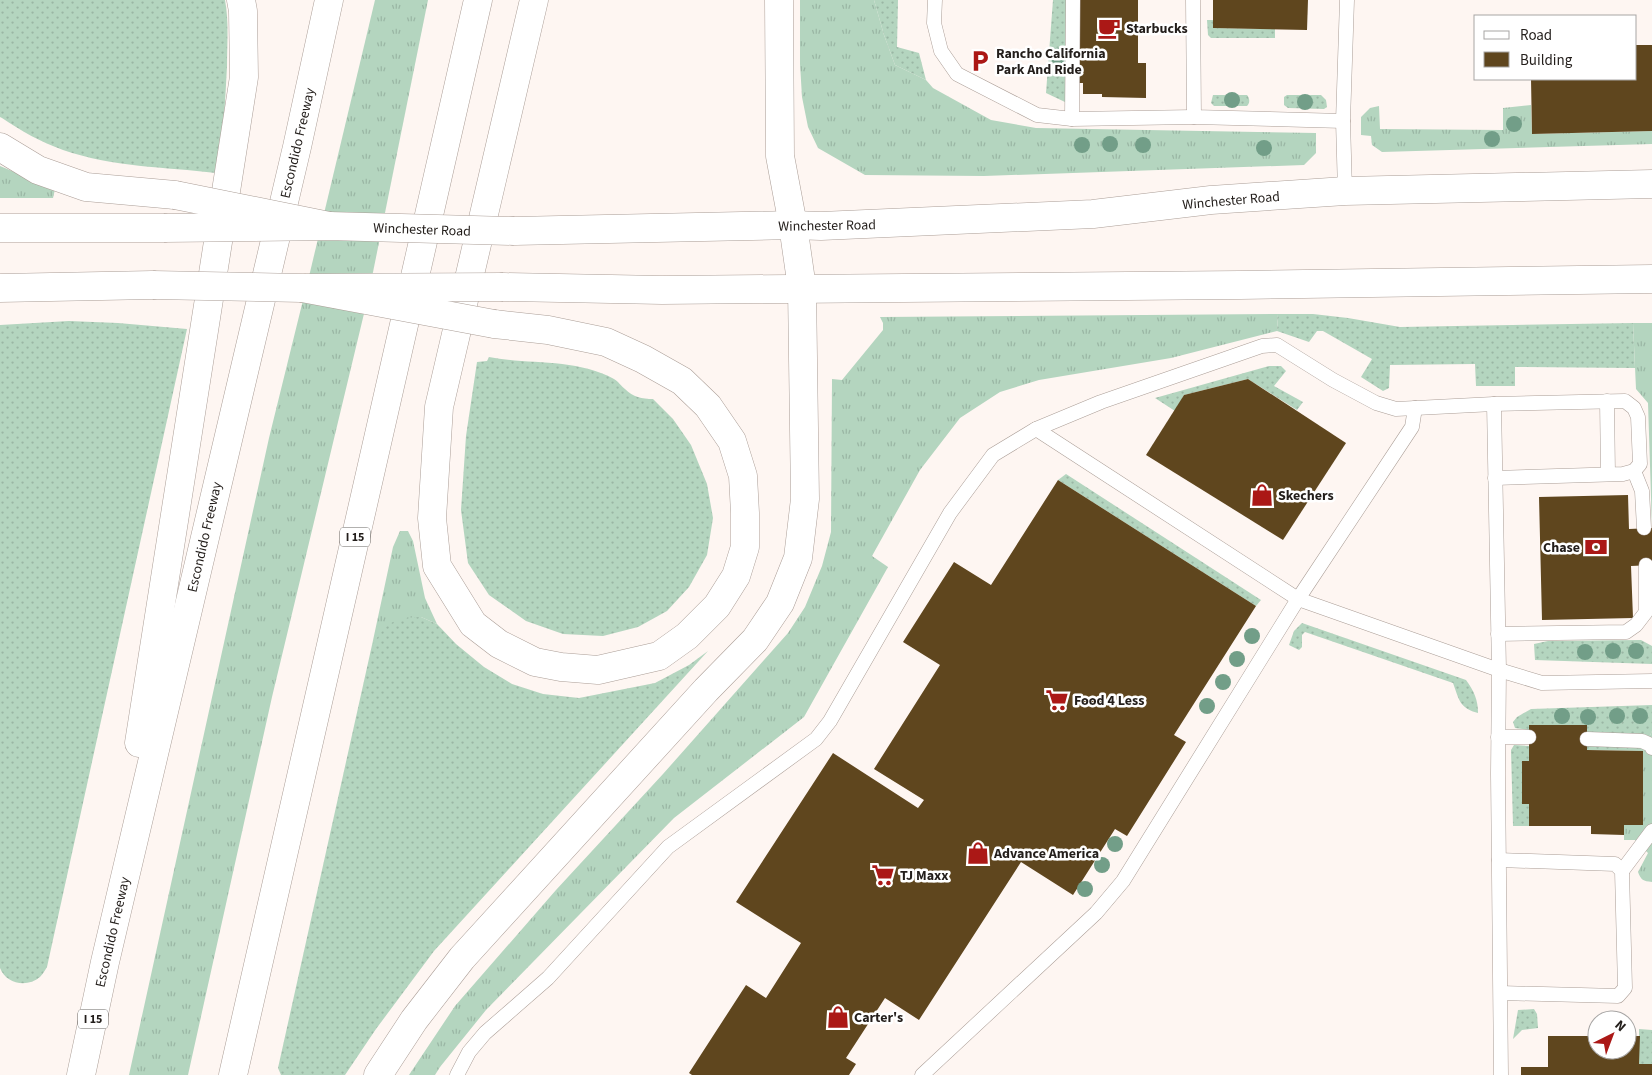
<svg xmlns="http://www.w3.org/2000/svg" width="1652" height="1075" viewBox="0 0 1652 1075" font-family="'Source Sans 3',sans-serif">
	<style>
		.grass { fill: url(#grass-tufts) }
		.garden { fill: url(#garden-dots) }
		.building { fill: #5f461e }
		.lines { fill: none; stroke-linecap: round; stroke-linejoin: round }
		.service-casing { stroke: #ab9e97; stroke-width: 15 }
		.primary-casing { stroke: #ab9e97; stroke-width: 29 }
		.motorway-casing { stroke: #ab9e97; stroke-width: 29 }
		.service { stroke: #fff; stroke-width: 14 }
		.primary { stroke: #fff; stroke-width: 28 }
		.motorway { stroke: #fff; stroke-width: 28 }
		.primary-bridge-casing { stroke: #ab9e97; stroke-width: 29; stroke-linecap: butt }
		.motorway-bridge-casing { stroke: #ab9e97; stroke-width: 29; stroke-linecap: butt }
		.primary-bridge { stroke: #fff; stroke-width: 28 }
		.motorway-bridge { stroke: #fff; stroke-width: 28 }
		.tree { fill: #729e88 }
		.labels { text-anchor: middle; stroke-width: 5; stroke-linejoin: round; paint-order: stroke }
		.shield { fill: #fff; stroke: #65625f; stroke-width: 1 }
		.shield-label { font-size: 12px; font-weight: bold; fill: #231e1b }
		.poi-label { font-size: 14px; font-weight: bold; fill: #231e1b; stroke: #fff; text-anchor: start }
		.street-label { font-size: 14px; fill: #231e1b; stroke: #fff }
	</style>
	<defs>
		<pattern id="grass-tufts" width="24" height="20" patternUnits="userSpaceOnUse" patternTransform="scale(1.25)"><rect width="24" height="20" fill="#b4d5bf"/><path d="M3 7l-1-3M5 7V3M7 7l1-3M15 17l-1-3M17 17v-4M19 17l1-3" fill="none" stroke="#9ab6a4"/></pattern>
		<pattern id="garden-dots" width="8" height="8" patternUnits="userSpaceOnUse" patternTransform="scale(1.25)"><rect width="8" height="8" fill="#b4d5bf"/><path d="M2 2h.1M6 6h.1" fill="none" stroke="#9ab6a4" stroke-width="1.8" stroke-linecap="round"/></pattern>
	</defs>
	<rect width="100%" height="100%" fill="#fef6f2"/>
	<g class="grass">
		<polygon points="375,0 428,0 369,292 306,289"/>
		<polygon points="800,0 874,0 884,35 895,65 926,80 933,88 991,120 1036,128 1316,133 1316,153 1304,165 984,176 865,175 818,148 808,127 802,97 800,64"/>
		<polygon points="1531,105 1532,134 1652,131 1652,144 1382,152 1372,145 1371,136 1361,135 1361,117 1370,108 1379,106 1380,129 1503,130 1503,108"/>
		<polygon points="0,166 55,189 53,198 0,198"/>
		<polygon points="305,292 368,297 272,697 188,1075 129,1075 269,438"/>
		<polygon points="1278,314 1277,331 1171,358 1039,380 1000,392 960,418 920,470 872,556 888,567 804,717 674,818 486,1010 440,1067 435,1075 409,1075 455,1006 556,890 663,774 788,633 805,607 822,566 831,532 832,379 842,380 883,330 883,323 880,317"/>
		<polygon points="1633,323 1652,323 1652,528 1648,403 1636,389"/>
		<polygon points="400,531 408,531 413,541 425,598 437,624 421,617 372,645 393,547"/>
		<path d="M1652,731V882C1643,881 1641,880 1638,872L1648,853L1635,840H1624V825H1643V751Z"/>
	</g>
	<g class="garden">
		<path d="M0,0H225C229,21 227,44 227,66C225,102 224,137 216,173C165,167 112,167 63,150C41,142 21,131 2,118L0,117Z"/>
		<polygon points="874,0 898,0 897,47 919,53 926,80 895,65 884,35"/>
		<polygon points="1053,0 1069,0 1065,102 1046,93"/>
		<polygon points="1207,20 1213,20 1213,28 1275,29 1275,38 1211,38 1208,35"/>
		<path d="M1213,95H1247C1250,99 1250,103 1247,106H1214L1211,103Z"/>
		<polygon points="1287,95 1321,95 1326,100 1327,107 1324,109 1288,108 1284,105 1284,97"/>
		<polygon points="1278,314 1313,314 1348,318 1400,327 1633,323 1635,368 1515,367 1515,386 1476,386 1475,364 1390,365 1389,388 1383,391 1361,377 1372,359 1323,331 1317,331 1309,342 1277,331"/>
		<path d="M69,321L118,323L187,329L47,967C45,970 43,974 40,977C27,988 6,984 0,968V325Z"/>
		<path d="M489,357C529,365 576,358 614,379C618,381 621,386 625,389C633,397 642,399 653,399L673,419L691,445L707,484L713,518L707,555L689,587L667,611L638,627L603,636L563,634L526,621L489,595L468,563L461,510L466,436L477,362L487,361Z"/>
		<polygon points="1269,366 1281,366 1286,371 1274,386 1303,402 1297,410 1248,379 1184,395 1175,411 1155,398"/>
		<polygon points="1066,474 1261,600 1256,606 1058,480"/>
		<path d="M421,617L437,624L456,644L484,667L512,684L543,694L579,698L655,683L689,665L708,651L434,951L376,1029L345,1075H281L278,1068L372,645C388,622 392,618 421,617Z"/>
		<path d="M1302,623L1466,680C1474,691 1478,700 1478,713C1459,708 1459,699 1453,683L1305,632L1302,635V647L1299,650L1289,645L1294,631Z"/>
		<polygon points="1641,640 1652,646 1652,664 1535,660 1534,644 1548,641"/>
		<polygon points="1652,705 1652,731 1643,751 1587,750 1587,725 1529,725 1529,730 1515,728 1513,722 1517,717 1531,709"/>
		<polygon points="1514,745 1529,746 1529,761 1522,762 1522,804 1529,804 1529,826 1513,826 1511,750"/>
		<polygon points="1534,1009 1537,1014 1538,1028 1522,1030 1513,1039 1518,1010"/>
		<polygon points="1639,1029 1652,1030 1652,1064 1639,1064"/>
	</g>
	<g class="building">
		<polygon points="1079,0 1138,0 1138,63 1146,63 1146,98 1102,97 1102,94 1083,94 1083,83 1079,83"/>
		<polygon points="1213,0 1308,0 1307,30 1213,28"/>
		<polygon points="1636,45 1652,45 1652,131 1532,134 1531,79 1636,79"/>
		<polygon points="1248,379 1346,443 1283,540 1146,455 1184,395"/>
		<polygon points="1058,480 1256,606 1174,735 1186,742 1127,836 1115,829 1073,895 1021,862 919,1020 885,998 846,1058 856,1064 849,1075 692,1075 689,1073 746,985 766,998 801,943 736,902 833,753 918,808 924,800 874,769 940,665 903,642 954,562 991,585"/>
		<polygon points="1628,495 1629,529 1652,528 1652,565 1631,566 1633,618 1542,620 1539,497"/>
		<polygon points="1529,725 1587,725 1587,750 1643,751 1643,825 1624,825 1624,835 1591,834 1591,826 1529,826 1529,804 1522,804 1522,761 1529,761"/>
		<polygon points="1548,1036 1597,1036 1597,1050 1627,1050 1627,1036 1640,1036 1639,1064 1652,1064 1652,1075 1521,1075 1521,1067 1548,1067"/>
	</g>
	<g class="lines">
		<defs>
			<g id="service">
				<polyline points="935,0 934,23 941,51 957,74 1037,115 1072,119 1194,117"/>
				<polyline points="1193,0 1194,117 1343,121"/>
				<polyline points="1072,119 1073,0"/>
				<polyline points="1345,191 1343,121 1347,0"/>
				<polyline points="1607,401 1608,474"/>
				<polyline points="1494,404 1499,670 1498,774 1501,1075"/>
				<polyline points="1036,429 1298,599 1499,670 1542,683 1652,681"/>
				<polyline points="1634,471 1642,491 1644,528"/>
				<polyline points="1498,634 1626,632 1636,625 1646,612 1646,565"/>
				<polyline points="1498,737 1529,737"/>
				<polyline points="1587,739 1642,741 1651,745 1652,748"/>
				<polyline points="1499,860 1615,864 1622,871 1625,988 1618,996 1501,993"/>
				<polyline points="1622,871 1652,831"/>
				<polyline points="457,1075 469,1052 485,1033 548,978 668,847 816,739 830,721 950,513 993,455 1036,429 1101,402 1262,346 1277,345 1333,380 1376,403 1396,409 1494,404 1625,401 1634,408 1638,417 1640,464 1634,471 1623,474 1495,478"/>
				<polyline points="922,1075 1096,913 1123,881 1298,599 1412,427 1415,408"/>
			</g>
			<g id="primary">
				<polyline points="0,228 164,228"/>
				<polyline points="514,231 793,225 821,226 1093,214 1211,200 1345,191 1652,184"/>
				<polyline points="503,287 662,290 1240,285 1652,279"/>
				<polyline points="0,288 153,285"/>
			</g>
			<g id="motorway">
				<polyline points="0,147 38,170 86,187 175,195"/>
				<polyline points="494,324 548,330 606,342 643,359 682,381 708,406 732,441 743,476 745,513 745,547 736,576 717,606 687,636 659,656 598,670 561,667 535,662 499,644 473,624 437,566 432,518 439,407 534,0"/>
				<polyline points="139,743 244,77 243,11 241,0"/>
				<polyline points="81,1075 105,962 297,147 329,0"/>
				<polyline points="233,1075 478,0"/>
				<polyline points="378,1075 414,1020 462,958 706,690 755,640 780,603 798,558 805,499 802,288 793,225 780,156 779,0"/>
			</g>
		</defs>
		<use href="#service" class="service-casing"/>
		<use href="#primary" class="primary-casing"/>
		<use href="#motorway" class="motorway-casing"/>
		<use href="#service" class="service"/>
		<use href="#primary" class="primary"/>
		<use href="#motorway" class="motorway"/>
		<defs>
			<g id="primary-bridge">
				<polyline points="164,228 329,226 514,231"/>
				<polyline points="153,285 302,288 503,287"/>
			</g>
			<g id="motorway-bridge">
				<polyline points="175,195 329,226"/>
				<polyline points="302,288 494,324"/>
			</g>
		</defs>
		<use href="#primary-bridge" class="primary-bridge-casing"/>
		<use href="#motorway-bridge" class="motorway-bridge-casing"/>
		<use href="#primary-bridge" class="primary-bridge"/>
		<use href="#motorway-bridge" class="motorway-bridge"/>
	</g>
	<g class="tree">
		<circle cx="1058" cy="56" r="8"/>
		<circle cx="1232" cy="100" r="8"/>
		<circle cx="1305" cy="102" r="8"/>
		<circle cx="1514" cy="124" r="8"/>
		<circle cx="1492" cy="139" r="8"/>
		<circle cx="1110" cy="144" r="8"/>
		<circle cx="1082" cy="145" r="8"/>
		<circle cx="1143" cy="145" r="8"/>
		<circle cx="1264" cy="148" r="8"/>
		<circle cx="1252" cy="636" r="8"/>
		<circle cx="1613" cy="651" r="8"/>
		<circle cx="1636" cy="651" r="8"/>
		<circle cx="1585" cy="652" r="8"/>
		<circle cx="1237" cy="659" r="8"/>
		<circle cx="1223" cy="682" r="8"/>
		<circle cx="1207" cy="706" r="8"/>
		<circle cx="1562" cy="716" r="8"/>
		<circle cx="1617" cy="716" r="8"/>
		<circle cx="1640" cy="716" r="8"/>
		<circle cx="1588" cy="717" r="8"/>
		<circle cx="1115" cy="844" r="8"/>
		<circle cx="1102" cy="865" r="8"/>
		<circle cx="1085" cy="889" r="8"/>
	</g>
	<defs>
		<symbol id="cafe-bare" viewBox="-9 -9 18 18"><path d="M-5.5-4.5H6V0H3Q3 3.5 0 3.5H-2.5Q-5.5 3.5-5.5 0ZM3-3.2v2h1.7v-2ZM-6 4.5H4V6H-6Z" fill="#ab1816" stroke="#fff" stroke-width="2.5" paint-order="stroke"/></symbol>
		<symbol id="parking-bare" viewBox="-9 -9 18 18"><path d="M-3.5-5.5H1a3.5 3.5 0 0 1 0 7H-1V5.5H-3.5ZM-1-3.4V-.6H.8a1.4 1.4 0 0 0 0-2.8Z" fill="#ab1816" stroke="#fff" stroke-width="2.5" paint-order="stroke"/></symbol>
		<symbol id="shop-bare" viewBox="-9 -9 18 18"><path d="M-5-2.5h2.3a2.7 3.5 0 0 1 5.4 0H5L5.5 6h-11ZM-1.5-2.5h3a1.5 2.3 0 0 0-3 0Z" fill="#ab1816" stroke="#fff" stroke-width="2.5" paint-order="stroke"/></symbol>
		<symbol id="bank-bare" viewBox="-9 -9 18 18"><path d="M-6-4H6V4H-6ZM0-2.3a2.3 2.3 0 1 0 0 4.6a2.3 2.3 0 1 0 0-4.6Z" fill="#ab1816" stroke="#fff" stroke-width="2.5" paint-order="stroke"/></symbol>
		<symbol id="supermarket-bare" viewBox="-9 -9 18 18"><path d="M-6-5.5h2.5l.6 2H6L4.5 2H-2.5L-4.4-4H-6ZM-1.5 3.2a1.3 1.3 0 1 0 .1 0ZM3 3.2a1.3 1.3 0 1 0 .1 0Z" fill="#ab1816" stroke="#fff" stroke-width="2.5" paint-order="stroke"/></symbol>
	</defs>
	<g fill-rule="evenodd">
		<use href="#cafe-bare" x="1093" y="12" width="32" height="32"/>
		<use href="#parking-bare" x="964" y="45" width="32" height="32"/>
		<use href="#shop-bare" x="1246" y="479" width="32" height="32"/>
		<use href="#bank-bare" x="1580" y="531" width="32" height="32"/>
		<use href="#supermarket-bare" x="1041" y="684" width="32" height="32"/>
		<use href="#shop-bare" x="962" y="837" width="32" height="32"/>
		<use href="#supermarket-bare" x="867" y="859" width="32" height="32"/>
		<use href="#shop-bare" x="822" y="1001" width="32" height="32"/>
	</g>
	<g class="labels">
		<g class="shield">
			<rect x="340" y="527.5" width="30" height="19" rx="4"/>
			<rect x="78" y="1009.5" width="30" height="19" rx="4"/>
		</g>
		<g class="shield-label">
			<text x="355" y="541">I 15</text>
			<text x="93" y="1023">I 15</text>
		</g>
		<g class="poi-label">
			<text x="1126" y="33">Starbucks</text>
			<text x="996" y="58">Rancho California<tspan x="996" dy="16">Park And Ride</tspan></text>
			<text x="1278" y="500">Skechers</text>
			<text x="1580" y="552" text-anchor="end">Chase</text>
			<text x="1074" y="705">Food 4 Less</text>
			<text x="994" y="858">Advance America</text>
			<text x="900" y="880">TJ Maxx</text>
			<text x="854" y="1022">Carter's</text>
		</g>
		<g class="street-label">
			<text transform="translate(297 143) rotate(-77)" y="5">Escondido Freeway</text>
			<text transform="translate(1231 200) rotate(-5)" y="5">Winchester Road</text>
			<text transform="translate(827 225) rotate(-1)" y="5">Winchester Road</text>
			<text transform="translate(422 229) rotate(2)" y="5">Winchester Road</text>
			<text transform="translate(204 537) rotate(-77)" y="5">Escondido Freeway</text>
			<text transform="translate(112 932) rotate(-77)" y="5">Escondido Freeway</text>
		</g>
	</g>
	<rect x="1474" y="15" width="162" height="65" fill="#ffffff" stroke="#a7a5a4"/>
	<rect x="1484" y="31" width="25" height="8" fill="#ffffff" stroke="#a7a5a4"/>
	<text x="1520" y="40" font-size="15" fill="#231e1b">Road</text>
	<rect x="1484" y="52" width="25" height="15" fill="#5f461e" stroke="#a7a5a4"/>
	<text x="1520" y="65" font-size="15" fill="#231e1b">Building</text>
	<g transform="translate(1612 1035) rotate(42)"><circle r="24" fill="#ffffff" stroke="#a7a5a4"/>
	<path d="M0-4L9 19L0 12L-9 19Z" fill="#ab1816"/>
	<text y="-8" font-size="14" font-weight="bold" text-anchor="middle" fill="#231e1b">N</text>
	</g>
</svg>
